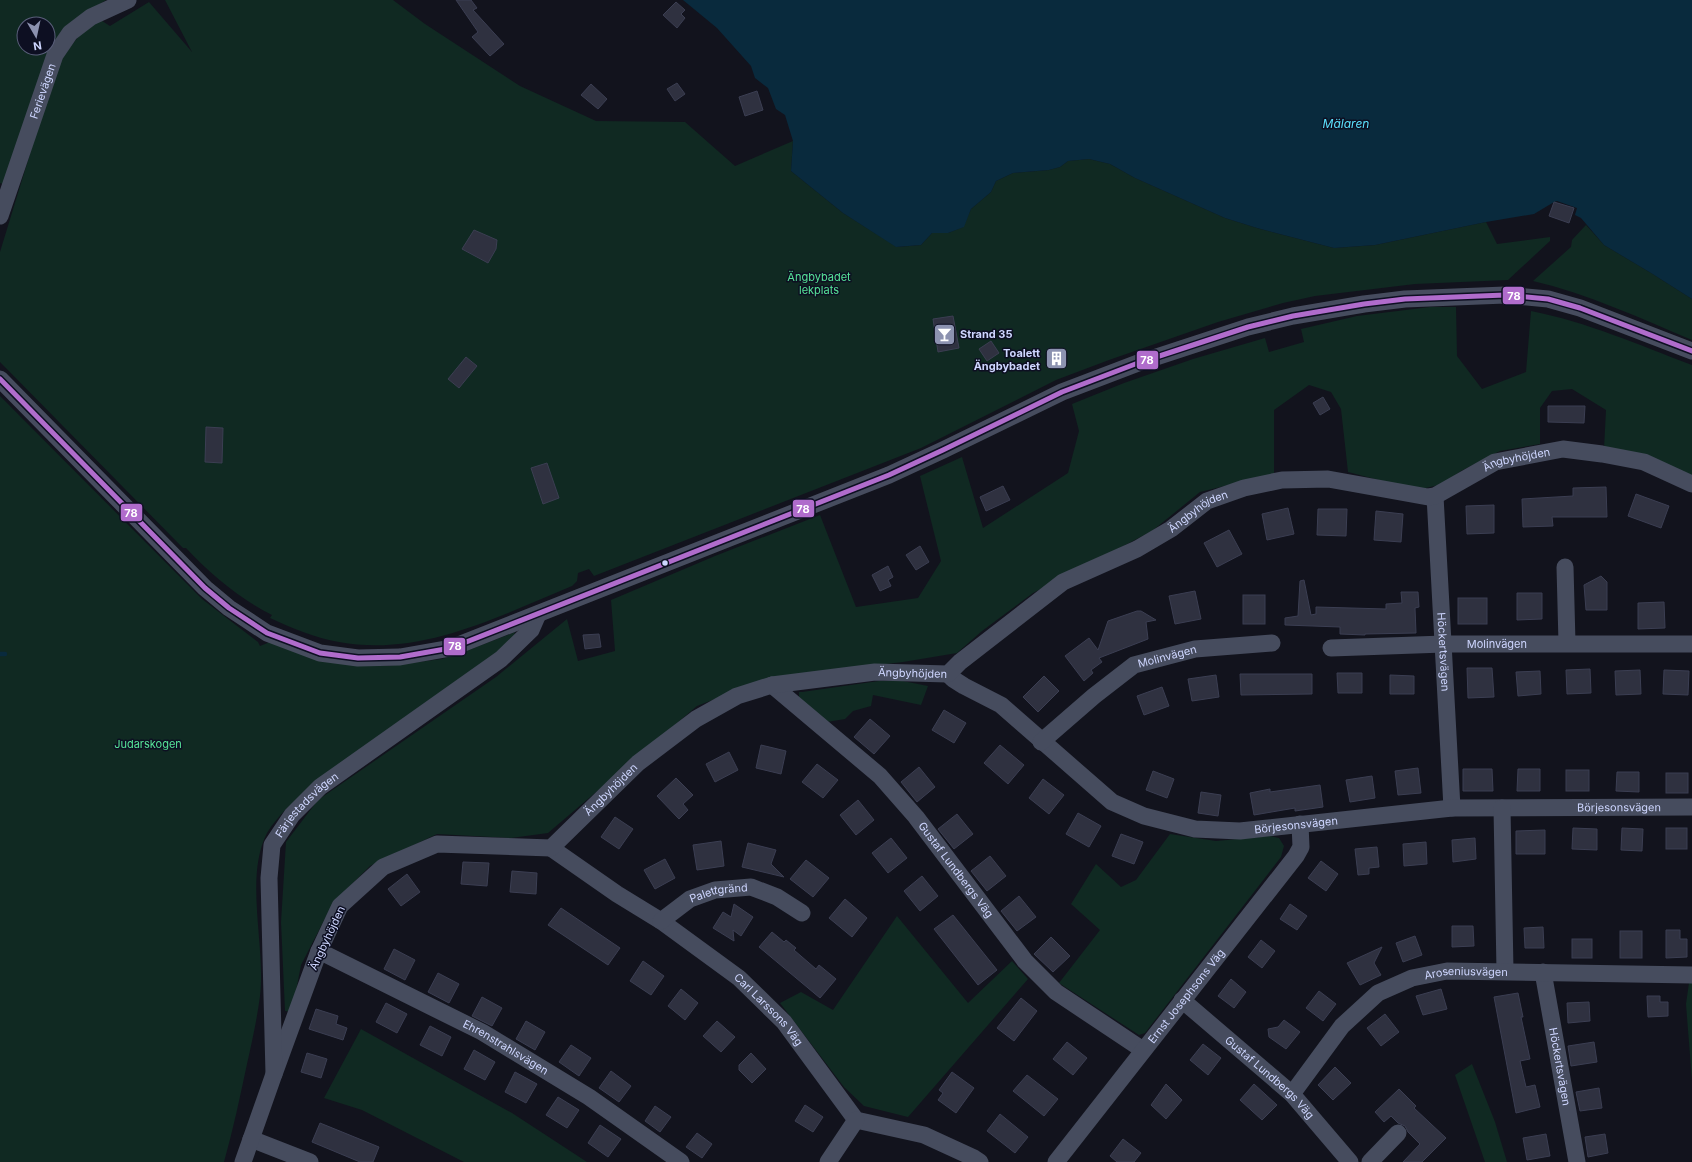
<svg xmlns="http://www.w3.org/2000/svg" width="1692" height="1162" viewBox="0 0 1692 1162" font-family="Inter,sans-serif">
	<style>
		.green { fill: #102922; fill-rule: evenodd }
		.water { fill: #092a3d }
		.lines { fill: none; stroke-linecap: round; stroke-linejoin: round }
		.stream { stroke: #092a3d; stroke-width: 4.5 }
		.building { fill: #2f3140; stroke: #3b3e52 }
		.minor { stroke: #464c5e; stroke-width: 17 }
		.bus-1-casing { stroke: #0d0f22; stroke-width: 8 }
		.bus-1 { stroke: #b06ccc; stroke-width: 5 }
		.bus-dot { fill: #ced6ff; stroke: #0d0f22; stroke-width: 1.5 }
		.labels { text-anchor: middle; stroke-width: 3; stroke-linejoin: round; paint-order: stroke }
		.street-label { font-size: 11px; fill: #ced6ff; stroke: #0d0f22 }
		.park-label { font-size: 11px; fill: #56e398; stroke: #0d0f22 }
		.poi-label { font-size: 11px; font-weight: bold; fill: #ced6ff; stroke: #0d0f22; text-anchor: start }
		.water-label { font-size: 12px; font-style: italic; fill: #5ce2ff; stroke: #0d0f22 }
		.line-badge { stroke: #0d0f22; stroke-width: 1.5 }
		.badge-label { font-size: 11px; text-anchor: middle; font-weight: bold; fill: #fff }
	</style>
	<rect width="100%" height="100%" fill="#12131d"/>
	<g class="green">
		<path d="M0,0H106L69,24L5,185L0,183ZM24,24H48V48H24Z"/>
		<path d="M165,0H393L425,24L520,86L596,121L685,122L735,166L793,141L791,171L843,213L897,247L921,245L932,233H948L963,227L971,209L991,192L996,181L1013,173L1049,170L1060,167L1068,161L1089,159L1110,164L1135,178L1225,218L1257,228L1334,248L1375,245L1486,222L1497,244L1550,237V241L1508,280L1415,284L1315,296L1283,303L1218,322L1109,360L1056,380L921,448L594,576L589,569L578,573L577,581L572,586C497,617 421,657 339,642C315,638 292,628 270,618L272,615C240,599 210,574 186,548H183L0,362V252L58,62L83,31L99,19L110,26L149,2L192,52Z"/>
		<path d="M1586,225L1604,245L1651,273L1692,299V340C1640,318 1588,294 1533,281L1571,247L1572,240Z"/>
		<path d="M1430,307H1456L1457,356L1482,389L1526,372L1531,311C1587,322 1639,345 1692,365V479L1604,449L1606,410L1572,389L1552,391L1540,408V444L1500,451L1461,471L1443,484L1417,490L1348,472L1341,409L1331,392L1309,385L1274,410V474L1200,492L1152,531L1033,593L982,631L957,653L903,662L769,678L697,706L548,833L511,838L437,834L370,866L333,903L301,965L292,1012L285,1011L281,922L286,842L318,800L496,677L567,619L578,661L615,651L611,600L715,556L820,515L856,607L918,598L941,561L920,476L962,457L983,528L1068,473L1079,431L1072,404L1124,383L1193,359L1265,338L1269,352L1304,342L1301,329L1357,316Z"/>
		<path d="M0,396L202,599L258,642L260,646L270,642L355,665L387,666L442,659L461,653L515,632L514,636L508,644L370,742L286,809C279,817 272,824 267,833C244,878 266,946 260,996C257,1019 252,1042 247,1064C240,1097 233,1130 224,1162H0Z"/>
		<polygon points="879,681 903,681 928,686 921,705 873,695 871,706 853,711 845,719 827,722 799,698 799,692 802,692"/>
		<polygon points="1170,834 1216,841 1270,836 1279,838 1284,846 1281,857 1145,1033 1139,1035 1059,983 1100,930 1071,904 1096,864 1121,887 1136,880"/>
		<polygon points="897,916 968,1003 1012,961 1028,979 908,1117 864,1106 844,1087 780,1003 801,992 833,1010"/>
		<polygon points="1689,983 1692,983 1692,1081 1686,1004"/>
		<polygon points="361,1029 512,1113 587,1162 464,1162 362,1110 324,1098"/>
		<polygon points="1472,1064 1495,1122 1507,1162 1485,1162 1455,1075"/>
	</g>
	<polygon class="water" points="683,0 1692,0 1692,299 1651,273 1604,245 1581,218 1575,215 1577,208 1557,201 1554,202 1534,214 1486,222 1375,245 1334,248 1257,228 1225,218 1135,178 1110,164 1089,159 1068,161 1060,167 1049,170 1013,173 996,181 991,192 971,209 964,227 948,233 932,233 921,245 896,247 843,213 791,171 793,141 785,115 776,109 768,88 755,78 751,66 717,28"/>
	<g class="lines">
		<polyline class="stream" points="0,654 5,654"/>
	</g>
	<g class="building">
		<polygon points="456,0 471,0 477,8 473,10 504,44 490,56 472,37 478,32"/>
		<polygon points="676,2 685,10 681,14 685,18 677,28 663,15"/>
		<polygon points="677,83 685,94 675,101 667,89"/>
		<polygon points="591,84 607,99 598,109 581,95"/>
		<polygon points="757,91 763,110 745,116 739,97"/>
		<polygon points="1554,202 1574,208 1569,223 1549,216"/>
		<polygon points="474,230 497,240 496,249 488,263 462,249"/>
		<polygon points="953,316 959,348 938,352 933,319"/>
		<polygon points="991,341 999,353 987,361 979,349"/>
		<polygon points="466,357 477,366 459,388 448,379"/>
		<polygon points="1323,397 1330,409 1320,415 1313,403"/>
		<polygon points="1548,406 1585,406 1584,423 1548,422"/>
		<polygon points="206,427 223,428 222,463 205,462"/>
		<polygon points="547,463 559,498 543,504 531,468"/>
		<polygon points="1003,486 1010,500 986,511 980,497"/>
		<polygon points="1606,487 1607,517 1552,517 1553,526 1523,527 1522,499 1573,496 1573,488"/>
		<polygon points="1636,494 1669,506 1661,528 1628,516"/>
		<polygon points="1494,505 1494,533 1467,534 1466,506"/>
		<polygon points="1288,508 1294,534 1267,540 1262,514"/>
		<polygon points="1318,509 1347,509 1346,536 1317,535"/>
		<polygon points="1376,511 1403,514 1401,542 1374,540"/>
		<polygon points="1229,530 1242,554 1217,567 1204,543"/>
		<polygon points="920,546 929,562 916,570 906,555"/>
		<polygon points="888,566 893,577 888,580 891,586 880,591 872,575"/>
		<polygon points="1601,576 1607,582 1607,610 1586,610 1584,585"/>
		<polygon points="1304,580 1311,615 1316,614 1316,607 1386,609 1386,604 1402,603 1401,592 1418,592 1419,607 1415,608 1416,633 1365,634 1365,635 1340,634 1340,627 1285,625 1285,618 1298,616 1300,581"/>
		<polygon points="1195,591 1201,619 1175,624 1169,596"/>
		<polygon points="1517,593 1542,593 1542,619 1517,620"/>
		<rect x="1243" y="595" width="22" height="29"/>
		<rect x="1458" y="598" width="29" height="26"/>
		<polygon points="1664,602 1665,628 1638,629 1638,603"/>
		<polygon points="1137,611 1141,611 1156,620 1146,622 1148,639 1099,658 1102,662 1091,670 1093,673 1084,681 1065,656 1089,638 1098,650 1108,621"/>
		<polygon points="599,634 601,647 585,649 583,635"/>
		<polygon points="1467,668 1492,668 1494,697 1468,698"/>
		<polygon points="1590,669 1591,693 1567,694 1566,670"/>
		<polygon points="1640,670 1641,694 1616,695 1615,671"/>
		<polygon points="1664,670 1689,671 1688,695 1663,694"/>
		<polygon points="1540,671 1541,694 1518,696 1516,672"/>
		<polygon points="1337,673 1362,673 1362,693 1338,693"/>
		<polygon points="1240,674 1312,674 1312,694 1241,695"/>
		<polygon points="1216,675 1219,697 1192,701 1188,679"/>
		<polygon points="1390,675 1414,676 1414,694 1390,694"/>
		<polygon points="1044,676 1059,691 1038,712 1023,697"/>
		<polygon points="1162,687 1169,706 1144,715 1137,696"/>
		<polygon points="944,710 966,723 954,743 932,730"/>
		<polygon points="870,719 890,736 874,754 854,737"/>
		<polygon points="761,745 786,751 781,774 756,768"/>
		<polygon points="1000,745 1024,765 1008,784 984,763"/>
		<polygon points="729,752 738,770 715,782 706,764"/>
		<polygon points="817,764 838,780 823,798 802,782"/>
		<polygon points="919,767 935,787 917,802 901,782"/>
		<polygon points="1418,768 1421,793 1398,795 1395,771"/>
		<polygon points="1463,769 1492,769 1493,791 1463,791"/>
		<polygon points="1518,769 1540,769 1540,791 1517,791"/>
		<rect x="1566" y="770" width="23" height="21"/>
		<polygon points="1153,771 1174,779 1167,798 1146,790"/>
		<polygon points="1617,772 1639,772 1639,792 1616,791"/>
		<rect x="1666" y="773" width="22" height="20"/>
		<polygon points="1372,776 1375,798 1350,802 1346,780"/>
		<polygon points="676,778 693,795 683,804 688,810 679,819 657,796"/>
		<polygon points="1043,779 1064,795 1049,814 1029,798"/>
		<polygon points="1320,785 1323,807 1295,811 1295,808 1254,815 1250,793 1270,789 1270,792"/>
		<polygon points="1201,792 1221,795 1218,816 1198,813"/>
		<polygon points="858,800 874,820 856,835 840,815"/>
		<polygon points="1078,813 1101,826 1089,847 1066,834"/>
		<polygon points="957,814 973,834 954,849 938,829"/>
		<polygon points="615,817 633,829 619,849 601,837"/>
		<polygon points="1573,828 1597,829 1597,850 1572,849"/>
		<polygon points="1622,828 1643,829 1642,851 1621,850"/>
		<rect x="1666" y="828" width="21" height="21"/>
		<polygon points="1545,830 1545,854 1516,854 1516,831"/>
		<polygon points="1121,834 1143,842 1134,864 1112,856"/>
		<polygon points="891,838 907,858 888,873 872,853"/>
		<polygon points="1475,838 1476,859 1453,862 1452,840"/>
		<polygon points="721,841 724,866 697,870 693,845"/>
		<polygon points="1426,842 1427,864 1404,866 1403,844"/>
		<polygon points="748,843 776,850 771,864 784,877 742,867"/>
		<polygon points="1377,847 1379,867 1369,868 1369,874 1358,875 1355,849"/>
		<polygon points="990,856 1006,876 987,891 971,871"/>
		<polygon points="665,859 675,878 655,889 644,870"/>
		<polygon points="806,860 829,878 813,897 790,879"/>
		<polygon points="1321,861 1338,874 1326,891 1308,878"/>
		<polygon points="463,862 489,863 487,886 461,884"/>
		<polygon points="512,871 537,873 536,894 510,892"/>
		<polygon points="407,874 420,892 401,906 388,889"/>
		<polygon points="922,876 938,896 920,911 904,891"/>
		<polygon points="1019,896 1036,917 1017,931 1001,911"/>
		<polygon points="845,899 867,918 852,937 829,918"/>
		<polygon points="734,904 753,917 741,936 733,930 734,941 713,928 723,912 731,917"/>
		<polygon points="1290,904 1307,916 1297,930 1280,919"/>
		<polygon points="561,908 620,948 608,965 548,925"/>
		<polygon points="953,915 997,970 978,985 934,929"/>
		<polygon points="1452,926 1473,926 1474,946 1452,947"/>
		<polygon points="1543,927 1544,948 1525,948 1524,928"/>
		<polygon points="1666,930 1680,930 1680,939 1687,939 1687,957 1666,958"/>
		<rect x="1620" y="931" width="22" height="27"/>
		<polygon points="772,932 784,942 786,940 796,948 794,950 816,969 819,965 836,979 820,998 759,947"/>
		<polygon points="1415,936 1422,955 1403,962 1396,943"/>
		<polygon points="1051,937 1070,956 1053,972 1034,954"/>
		<rect x="1572" y="939" width="20" height="19"/>
		<polygon points="1261,940 1275,951 1262,968 1248,957"/>
		<polygon points="1382,947 1374,963 1381,975 1360,985 1347,963"/>
		<polygon points="394,949 415,960 405,980 384,969"/>
		<polygon points="643,961 664,976 651,995 630,981"/>
		<polygon points="438,973 459,984 449,1003 428,992"/>
		<polygon points="1231,979 1246,992 1234,1008 1218,996"/>
		<polygon points="681,989 698,1003 685,1020 668,1006"/>
		<polygon points="1441,989 1447,1009 1423,1015 1416,996"/>
		<polygon points="1319,991 1336,1004 1323,1021 1306,1008"/>
		<polygon points="1518,993 1523,1017 1521,1017 1530,1059 1520,1061 1526,1087 1535,1085 1540,1107 1516,1113 1494,997"/>
		<polygon points="1647,996 1660,996 1660,1002 1668,1002 1668,1016 1648,1017"/>
		<polygon points="482,997 502,1008 492,1026 472,1016"/>
		<polygon points="1021,998 1037,1011 1014,1041 997,1028"/>
		<polygon points="1589,1002 1590,1021 1568,1023 1567,1003"/>
		<polygon points="386,1003 407,1014 397,1033 376,1022"/>
		<polygon points="316,1009 338,1016 336,1024 347,1028 343,1040 309,1029"/>
		<polygon points="1385,1014 1399,1032 1381,1046 1367,1028"/>
		<polygon points="1284,1020 1300,1032 1286,1049 1269,1037 1268,1029 1278,1027"/>
		<polygon points="526,1021 545,1032 535,1050 516,1039"/>
		<polygon points="717,1021 735,1037 721,1052 703,1036"/>
		<polygon points="430,1026 451,1037 442,1056 420,1045"/>
		<polygon points="1067,1042 1087,1058 1073,1075 1053,1059"/>
		<polygon points="1594,1042 1597,1062 1571,1066 1568,1046"/>
		<polygon points="1203,1044 1221,1058 1208,1075 1190,1060"/>
		<polygon points="571,1045 591,1058 579,1076 559,1062"/>
		<polygon points="474,1050 495,1062 485,1080 464,1069"/>
		<polygon points="307,1053 327,1059 321,1078 301,1072"/>
		<polygon points="751,1053 766,1069 752,1083 739,1070 739,1065"/>
		<polygon points="1335,1067 1351,1083 1333,1100 1318,1085"/>
		<polygon points="611,1071 631,1086 619,1102 599,1088"/>
		<polygon points="515,1072 537,1084 526,1103 505,1092"/>
		<polygon points="952,1072 974,1088 956,1113 938,1100 943,1093 939,1090"/>
		<polygon points="1027,1075 1058,1099 1044,1116 1013,1091"/>
		<polygon points="1166,1084 1182,1100 1166,1119 1151,1105"/>
		<polygon points="1254,1084 1277,1105 1262,1120 1240,1100"/>
		<polygon points="1599,1088 1602,1108 1580,1111 1576,1092"/>
		<polygon points="1399,1089 1416,1106 1414,1108 1446,1138 1422,1162 1403,1162 1420,1144 1408,1132 1405,1126 1398,1123 1391,1116 1384,1122 1375,1112"/>
		<polygon points="558,1097 579,1110 567,1128 546,1115"/>
		<polygon points="805,1105 823,1117 813,1132 795,1121"/>
		<polygon points="655,1106 671,1117 660,1132 645,1121"/>
		<polygon points="1000,1114 1028,1137 1015,1153 987,1131"/>
		<polygon points="320,1123 379,1147 373,1162 360,1162 312,1142"/>
		<polygon points="600,1125 621,1139 608,1157 588,1143"/>
		<polygon points="697,1133 712,1144 702,1158 686,1147"/>
		<polygon points="1546,1134 1550,1156 1527,1160 1523,1138"/>
		<polygon points="1605,1134 1608,1153 1588,1157 1585,1137"/>
		<polygon points="1123,1139 1141,1153 1134,1162 1117,1162 1110,1156"/>
	</g>
	<g class="lines">
		<g class="minor">
			<path id="s1" d="M0,216L55,55L70,33L91,17L128,0"/>
			<polyline points="0,379 205,588 229,608 267,633 320,653 358,658 400,657 451,648 889,475 943,450 1062,392 1138,363 1248,327 1293,316 1364,304 1405,299 1505,295 1548,299 1580,308 1692,351"/>
			<path id="s2" d="M1435,496L1452,808"/>
			<polyline points="1565,567 1567,643"/>
			<path id="s3" d="M1331,648L1444,644H1692"/>
			<path id="s4" d="M948,674L953,679L964,686L1001,705L1112,802L1144,816L1195,829L1240,831L1452,808L1692,807"/>
			<path id="s5" d="M772,685L880,776L916,817L1025,961L1056,992L1143,1050"/>
			<path id="s6" d="M1041,742L1094,696L1134,665L1195,649L1272,643"/>
			<polyline points="1502,808 1505,971"/>
			<path id="s7" d="M551,848L617,894L661,921L739,978L784,1022L856,1120L924,1135L974,1158L980,1162"/>
			<path id="s8" d="M661,921L690,899L715,890L751,887L777,897L802,913"/>
			<path id="s9" d="M319,951L482,1032L589,1097L681,1162"/>
			<path id="s10" d="M1543,972L1577,1162"/>
			<path id="s11" d="M1182,1000L1292,1094L1350,1162"/>
			<path id="s12" d="M274,1074L319,951L340,906L383,867L437,844L551,848L638,763L696,719L737,696L772,685L875,672L948,674L960,662L1063,582L1137,549L1171,529L1207,501L1244,488L1282,480L1328,479L1428,497L1435,496L1495,462L1563,449L1602,454L1644,462L1692,484"/>
			<path id="s13" d="M1292,1094L1342,1026L1378,993L1412,978L1447,971L1692,975"/>
			<polyline points="251,1139 310,1162"/>
			<path id="s14" d="M243,1162L274,1074L269,878L272,845L292,815L320,787L501,659L531,630L538,614"/>
			<polyline points="828,1162 856,1120"/>
			<path id="s15" d="M1056,1162L1296,856L1301,847L1300,824"/>
			<polyline points="1370,1162 1398,1133"/>
		</g>
		<defs>
			<polyline id="bus-1" points="0,379 205,588 229,608 267,633 320,653 358,658 400,657 451,648 889,475 943,450 1062,392 1138,363 1248,327 1293,316 1364,304 1405,299 1505,295 1548,299 1580,308 1692,351"/>
		</defs>
		<use href="#bus-1" class="bus-1-casing"/>
		<use href="#bus-1" class="bus-1"/>
	</g>
	<defs>
		<symbol id="bar-square" viewBox="-11 -11 22 22"><rect x="-9" y="-9" width="18" height="18" rx="4" fill="#8c92b0" stroke="#0d0f22"/><path d="M-6-5H6L.8 .8V4.5H3.5V6h-7V4.5H-.8V.8Z" fill="#fff"/></symbol>
		<symbol id="building-square" viewBox="-11 -11 22 22"><rect x="-9" y="-9" width="18" height="18" rx="4" fill="#8c92b0" stroke="#0d0f22"/><path d="M-4-6H4V6H1V3H-1V6H-4ZM-2.5-4.3h1.7v1.8h-1.7ZM.8-4.3h1.7v1.8H.8ZM-2.5-1h1.7V.8h-1.7ZM.8-1h1.7V.8H.8Z" fill="#fff"/></symbol>
	</defs>
	<g fill-rule="evenodd">
		<use href="#bar-square" x="932" y="322" width="25" height="25"/>
		<use href="#building-square" x="1044" y="346" width="25" height="25"/>
	</g>
	<circle class="bus-dot" cx="665" cy="563" r="3.5"/>
	<g class="labels">
		<g class="street-label">
			<text dy="4" stroke="none"><textPath href="#s1" startOffset="132">Ferievägen</textPath></text>
			<text dy="4" stroke="none"><textPath href="#s12" startOffset="1503">Ängbyhöjden</textPath></text>
			<text dy="4" stroke="none"><textPath href="#s12" startOffset="1167">Ängbyhöjden</textPath></text>
			<text dy="4" stroke="none"><textPath href="#s3" startOffset="166">Molinvägen</textPath></text>
			<text dy="4" stroke="none"><textPath href="#s2" startOffset="156">Höckertsvägen</textPath></text>
			<text dy="4" stroke="none"><textPath href="#s6" startOffset="155">Molinvägen</textPath></text>
			<text dy="4" stroke="none"><textPath href="#s12" startOffset="831">Ängbyhöjden</textPath></text>
			<text dy="4" stroke="none"><textPath href="#s12" startOffset="495">Ängbyhöjden</textPath></text>
			<text dy="4" stroke="none"><textPath href="#s14" startOffset="376">Färjestadsvägen</textPath></text>
			<text dy="4" stroke="none"><textPath href="#s4" startOffset="722">Börjesonsvägen</textPath></text>
			<text dy="4" stroke="none"><textPath href="#s4" startOffset="398">Börjesonsvägen</textPath></text>
			<text dy="4" stroke="none"><textPath href="#s5" startOffset="262">Gustaf Lundbergs Väg</textPath></text>
			<text dy="4" stroke="none"><textPath href="#s8" startOffset="66">Palettgränd</textPath></text>
			<text transform="translate(327 938) rotate(-65)" y="4">Ängbyhöjden</text>
			<text dy="4" stroke="none"><textPath href="#s13" startOffset="225">Aroseniusvägen</textPath></text>
			<text dy="4" stroke="none"><textPath href="#s15" startOffset="211">Ernst Josephsons Väg</textPath></text>
			<text dy="4" stroke="none"><textPath href="#s7" startOffset="272">Carl Larssons Väg</textPath></text>
			<text dy="4" stroke="none"><textPath href="#s9" startOffset="210">Ehrenstrahlsvägen</textPath></text>
			<text dy="4" stroke="none"><textPath href="#s10" startOffset="96">Höckertsvägen</textPath></text>
			<text dy="4" stroke="none"><textPath href="#s11" startOffset="117">Gustaf Lundbergs Väg</textPath></text>
		</g>
		<g class="park-label">
			<text x="819" y="281">Ängbybadet<tspan x="819" dy="13">lekplats</tspan></text>
			<text x="148" y="748">Judarskogen</text>
		</g>
		<g class="poi-label">
			<text x="960" y="338">Strand 35</text>
			<text x="1040" y="357" text-anchor="end">Toalett<tspan x="1040" dy="13">Ängbybadet</tspan></text>
		</g>
		<g class="water-label">
			<text x="1346" y="128">Mälaren</text>
		</g>
	</g>
	<g class="line-badge">
		<rect x="1502" y="286" width="23" height="19" rx="4" fill="#b06ccc"/>
		<rect x="1136" y="350" width="23" height="20" rx="4" fill="#b06ccc"/>
		<rect x="792" y="499" width="23" height="19" rx="4" fill="#b06ccc"/>
		<rect x="120" y="503" width="23" height="19" rx="4" fill="#b06ccc"/>
		<rect x="443" y="637" width="23" height="19" rx="4" fill="#b06ccc"/>
	</g>
	<g class="badge-label">
		<text x="1514" y="300">78</text>
		<text x="1147" y="364">78</text>
		<text x="803" y="513">78</text>
		<text x="131" y="517">78</text>
		<text x="455" y="650">78</text>
	</g>
	<g transform="translate(36 36) rotate(171)"><circle r="19" fill="#0d0f22" stroke="#5a5f7a"/>
	<path d="M0-3L7 15L0 10L-7 15Z" fill="#8c92b0"/>
	<text y="-6" font-size="11" font-weight="bold" text-anchor="middle" fill="#ced6ff">N</text>
	</g>
</svg>
